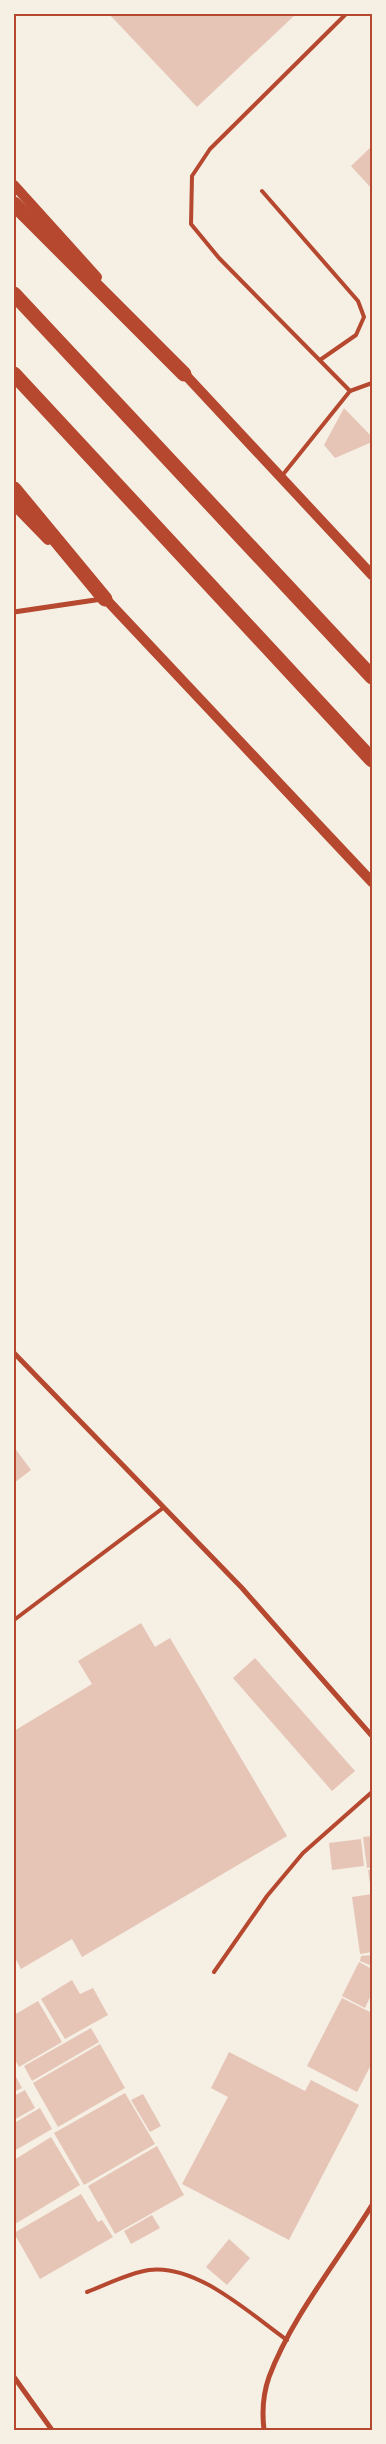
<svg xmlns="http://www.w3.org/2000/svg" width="386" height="2444" viewBox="0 0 386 2444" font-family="Commissioner,sans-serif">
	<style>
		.building { fill: #e6c5b7 }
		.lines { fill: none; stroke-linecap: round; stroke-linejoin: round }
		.service { stroke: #b5482f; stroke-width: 4 }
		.minor { stroke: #b5482f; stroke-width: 5 }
		.secondary { stroke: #b5482f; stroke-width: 10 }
		.motorway { stroke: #b5482f; stroke-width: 15 }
		.neatline { fill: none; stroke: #b5482f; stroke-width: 2 }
	</style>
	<rect width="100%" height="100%" fill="#f6efe4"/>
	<g class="building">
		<polygon points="109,14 296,14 197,107"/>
		<polygon points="372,146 372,189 351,166"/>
		<polygon points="344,408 372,437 372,442 335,458 324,445"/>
		<polygon points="14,1447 31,1470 14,1483"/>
		<polygon points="141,1623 155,1647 170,1638 287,1836 82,1957 72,1939 21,1969 14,1956 14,1731 92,1684 78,1661"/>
		<polygon points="255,1658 355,1771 332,1791 233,1678"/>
		<polygon points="372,1836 372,1867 367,1868 363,1837"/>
		<polygon points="361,1839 364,1866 332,1870 329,1843"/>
		<polygon points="368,1870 372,1870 372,1891 371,1891"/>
		<polygon points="372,1894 372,1952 360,1954 352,1897"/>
		<polygon points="372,1955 372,1966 360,1961 361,1956"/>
		<polygon points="359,1962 372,1969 372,1993 365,2008 342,1996"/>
		<polygon points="72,1980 80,1994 93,1988 108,2015 65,2039 41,1999"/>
		<polygon points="342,1998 372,2013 372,2063 357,2092 307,2066"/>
		<polygon points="38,2001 62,2042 19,2067 14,2058 14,2015"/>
		<polygon points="91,2028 99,2042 32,2081 24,2066"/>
		<polygon points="100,2044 125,2088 58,2127 33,2083"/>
		<polygon points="229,2052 305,2091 311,2080 359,2105 289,2240 182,2184 228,2097 211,2088"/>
		<polygon points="14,2073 22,2088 14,2092"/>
		<polygon points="25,2090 35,2108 14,2120 14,2096"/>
		<polygon points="125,2093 155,2144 84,2185 54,2133"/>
		<polygon points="143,2094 161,2126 150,2132 131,2100"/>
		<polygon points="40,2108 52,2129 14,2151 14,2123"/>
		<polygon points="51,2137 80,2185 15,2224 14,2160"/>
		<polygon points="157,2146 184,2195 115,2234 88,2186"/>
		<polygon points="81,2194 98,2222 102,2220 113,2237 40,2279 14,2233"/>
		<polygon points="152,2215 160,2228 131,2244 124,2231"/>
		<polygon points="229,2239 250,2258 227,2285 206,2267"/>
	</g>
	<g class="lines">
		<g class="service">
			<polyline points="346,14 210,149 192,176 191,224 219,258 350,391"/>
			<polyline points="262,191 358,301 364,317 356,335 320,360"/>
			<polyline points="281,477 350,391 372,383"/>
			<polyline points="14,1620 163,1508"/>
			<polyline points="214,1972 267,1896 303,1853 372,1792"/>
			<path d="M87,2292C106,2285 128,2273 149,2270C197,2264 249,2313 287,2340"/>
		</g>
		<g class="minor">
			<polyline points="14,612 102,599"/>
			<polyline points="14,1353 242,1588 372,1736"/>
			<polyline points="14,2377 52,2430"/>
			<path d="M264,2430C262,2413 263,2394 269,2377C291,2318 339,2259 372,2205"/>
		</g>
		<g class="secondary">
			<polyline points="14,185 97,277"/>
			<polyline points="180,369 372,575"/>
			<polyline points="14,505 48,540"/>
			<polyline points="102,595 372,882"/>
		</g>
		<g class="motorway">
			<polyline points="14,204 184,374"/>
			<polyline points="14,294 372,677"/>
			<polyline points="14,374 372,760"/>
			<polyline points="14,489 105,599"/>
		</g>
	</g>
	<rect width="386" height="2444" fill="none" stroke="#f6efe4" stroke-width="30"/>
	<rect x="15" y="15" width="356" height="2414" class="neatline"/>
</svg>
